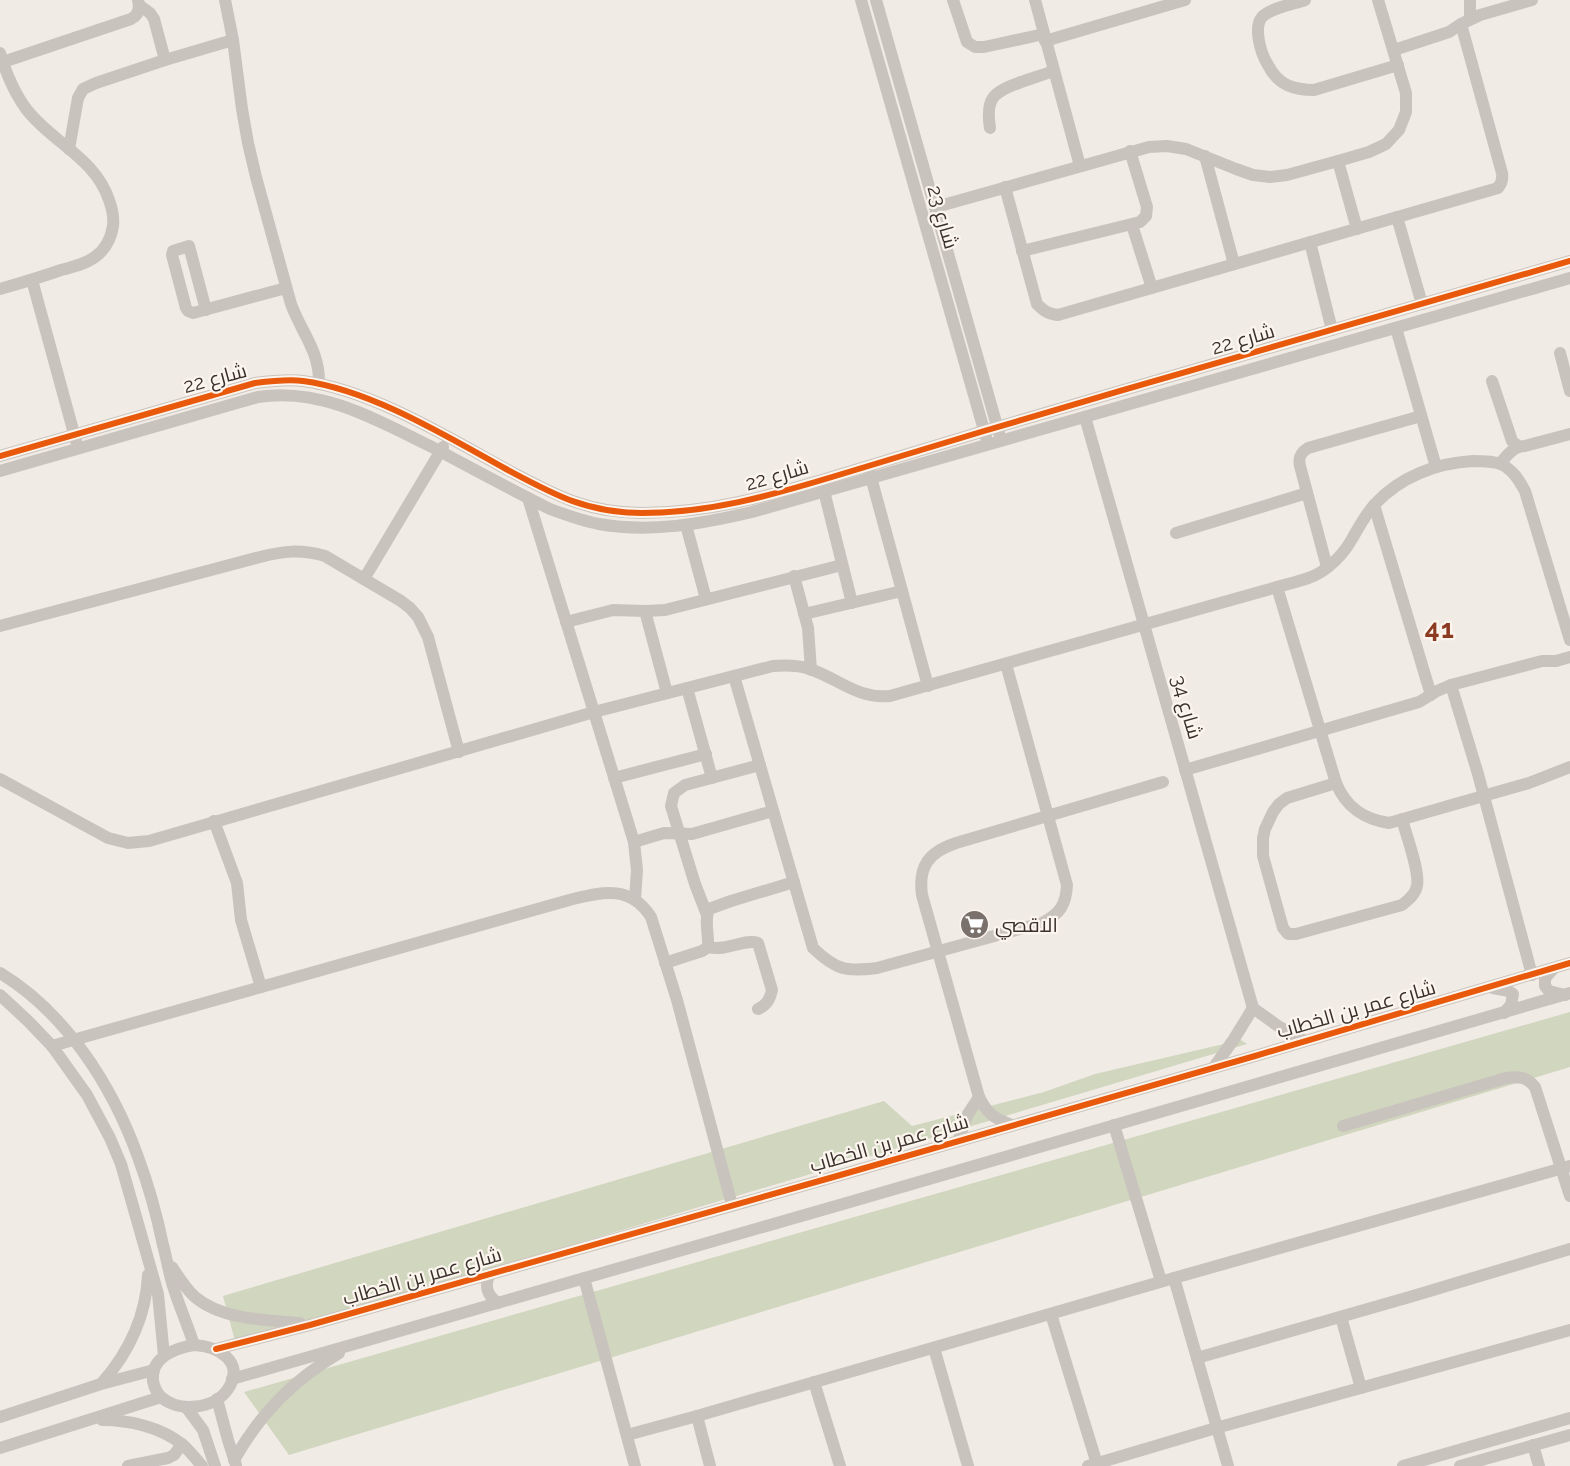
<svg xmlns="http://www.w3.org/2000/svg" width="1570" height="1466" viewBox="0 0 1570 1466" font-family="Raleway,Cairo,sans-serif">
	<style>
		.green { fill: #d1d6bf }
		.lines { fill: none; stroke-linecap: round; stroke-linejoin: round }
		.minor { stroke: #c9c3be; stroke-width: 12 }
		.cycleway-casing { stroke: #fbf5ee; stroke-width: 10 }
		.cycleway { stroke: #e8590c; stroke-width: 6 }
		.labels { text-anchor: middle; stroke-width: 4.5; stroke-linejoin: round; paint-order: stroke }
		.street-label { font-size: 20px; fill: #3b302b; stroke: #fbf5ee }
		.poi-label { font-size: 20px; fill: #3b302b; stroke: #fbf5ee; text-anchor: start }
		.district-label { font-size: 26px; font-weight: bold; letter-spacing: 1.5px; fill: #8c3b22; stroke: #fbf5ee }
	</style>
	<rect width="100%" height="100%" fill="#f0ebe5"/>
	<g class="green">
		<polygon points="1570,1012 1570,1067 289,1455 244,1392"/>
		<polygon points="1241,1040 1247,1044 236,1345 223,1296 884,1101 912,1126 1044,1092 1095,1074"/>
	</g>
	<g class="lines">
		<g class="minor">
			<path d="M225,0L233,40L242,109L248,143L256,177L291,304C302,334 320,351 319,384"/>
			<polyline points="861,0 986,437"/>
			<polyline points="876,0 999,433"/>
			<polyline points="953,0 967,42 975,47 984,47 1044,34"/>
			<polyline points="1035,0 1080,166"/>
			<path d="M1305,0C1294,4 1270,8 1262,17C1253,28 1261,54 1268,65C1272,73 1279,81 1287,85C1296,89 1305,90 1314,90L1398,65"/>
			<polyline points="1470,0 1470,19"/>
			<polyline points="139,5 150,13 154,19 165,60"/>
			<polyline points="1045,41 1185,0"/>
			<polyline points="1394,50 1449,32 1461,24 1480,15 1532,0"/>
			<path d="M0,53C6,73 14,93 27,110C53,143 95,158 109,200C112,208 114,217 113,226C111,238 105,250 95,257C85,264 73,267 61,270C41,277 21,283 0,289"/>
			<path d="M3,62L131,19C139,15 140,8 138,0"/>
			<path d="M990,128C985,97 994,92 1021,82C1032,78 1043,75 1053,71"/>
			<polyline points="69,149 78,98 83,89 96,83 165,60 233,40"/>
			<polyline points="1205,156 1234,264"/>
			<polyline points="1338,161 1357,229"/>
			<path d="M1005,187L1037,304C1044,311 1048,314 1058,315L1498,188C1502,183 1503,179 1502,173L1461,24"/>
			<polyline points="936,207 1149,147 1167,146 1186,149 1236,169 1253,175 1270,177 1287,175 1338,161 1369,152 1386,144 1399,130 1406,112 1406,93 1378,0"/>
			<polyline points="1397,217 1422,304"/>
			<polyline points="1132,225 1152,288"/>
			<polyline points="1310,242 1332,330"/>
			<polyline points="1022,251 1140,222 1146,216 1147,207 1130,151"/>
			<polyline points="32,280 76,441"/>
			<polyline points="206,310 189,246 173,251 172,255 186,308 188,311 193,313 286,288"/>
			<polyline points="1396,328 1436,467"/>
			<polyline points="1560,353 1570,391"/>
			<polyline points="1492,381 1512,441 1518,446"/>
			<polyline points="1085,417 1253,1008"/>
			<path d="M0,456L255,383C271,381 287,379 303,381C371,390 446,436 506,469C553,494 586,513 642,513C709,513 769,496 832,477C883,462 933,446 984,431C1179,373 1375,318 1570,261"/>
			<path d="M1500,464C1507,455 1514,446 1525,446L1570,434"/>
			<polyline points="869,470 928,686"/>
			<path d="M0,471L258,397C321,387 377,420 432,447C471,468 510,489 550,509C566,515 582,521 599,524C650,533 702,524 752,512L1570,278"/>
			<polyline points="824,491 852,603"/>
			<polyline points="528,498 634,842 637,870 635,899"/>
			<polyline points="1374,505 1431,695"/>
			<polyline points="686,525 706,599"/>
			<polyline points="1176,533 1307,493"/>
			<path d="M1327,567L1300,466C1298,458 1300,453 1308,448L1421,416"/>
			<polyline points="794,576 808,628 811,670"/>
			<polyline points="364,579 443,447"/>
			<polyline points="645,611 667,693"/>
			<polyline points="804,614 902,591"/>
			<polyline points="566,622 613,610 645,611 665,610 842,565"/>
			<path d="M0,626L260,557C284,551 300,549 325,556L401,601L410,608L418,617L428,637L459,752"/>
			<path d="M1570,640L1525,491C1519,480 1513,470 1501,464C1493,461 1482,461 1473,461C1436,463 1400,477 1375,504C1365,515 1359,527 1352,539C1346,550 1338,559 1328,567C1314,579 1295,582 1277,587L1336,783C1346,807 1363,819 1389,823L1529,783L1570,767"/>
			<path d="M734,676L813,948C836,970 846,972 877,968L1042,923C1060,914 1066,905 1067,885L1006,664"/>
			<polyline points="1451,685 1478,774 1532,975"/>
			<polyline points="687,688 712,778"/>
			<polyline points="1185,770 1419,702 1437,691 1451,685 1542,661 1556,661 1570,657"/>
			<polyline points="614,778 706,754"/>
			<path d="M0,779L108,838L128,843L149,841L594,712L773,666C786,665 798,665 810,669C839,679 857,699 890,696L1277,587"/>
			<path d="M1336,783L1287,798L1279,804L1273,812L1265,829L1263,838V856L1283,928L1288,934H1296L1402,905C1408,900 1415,895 1417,886C1420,871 1406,835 1402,819"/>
			<polyline points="214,821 237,883 241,920 261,987"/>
			<polyline points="634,842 664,833 692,834 773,811"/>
			<polyline points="707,915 695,884 671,806 674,793 685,785 760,765"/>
			<path d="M708,947C726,952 745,938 758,943L772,990C770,999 767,1005 758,1009"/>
			<path d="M665,963L702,951L708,947C709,935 704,920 709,909L731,901L794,882"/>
			<polyline points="1554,968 1545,978 1545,986 1549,991 1565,995"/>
			<path d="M0,973C66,1013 112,1085 138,1157C148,1184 157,1216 163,1245C167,1259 169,1275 174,1289C180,1308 188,1326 194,1345"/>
			<polyline points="1493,988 1509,991 1513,994 1511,1005 1504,1013"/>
			<polyline points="0,995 28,1021 52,1046 87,1095 110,1138 121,1164 158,1294 164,1356"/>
			<polyline points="1253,1008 1278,1026 1305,1041"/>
			<path d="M52,1046L573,899C605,891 631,886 651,917L677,1000L732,1205"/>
			<polyline points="1214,1067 1234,1039 1253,1008"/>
			<path d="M1012,1125C994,1118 988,1115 979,1097L922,895C918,866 929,852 956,843L1163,782"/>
			<polyline points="1114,1125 1161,1281"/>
			<path d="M1343,1126L1506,1078C1519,1076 1527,1077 1535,1087L1570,1196"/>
			<polyline points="958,1141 968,1114 979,1097"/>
			<path d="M172,1267C179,1278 186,1289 195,1297C222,1320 267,1320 300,1323"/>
			<path d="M490,1274C484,1285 487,1296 498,1303"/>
			<polyline points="584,1278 635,1466"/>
			<polyline points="1174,1278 1228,1466"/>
			<polyline points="1051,1314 1097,1464"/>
			<polyline points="1341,1317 1361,1388"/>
			<path d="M194,1345C218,1346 246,1362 228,1389C215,1409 179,1413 161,1397C157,1393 154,1386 153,1381C150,1357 176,1348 194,1345Z"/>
			<polyline points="934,1348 968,1466"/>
			<polyline points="216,1349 310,1325 830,1178 1255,1056 1570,963"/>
			<polyline points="1197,1358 1413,1296 1570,1249"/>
			<polyline points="232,1379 836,1206 1570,993"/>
			<polyline points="814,1382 840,1466"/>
			<path d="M102,1383C129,1352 146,1317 148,1275"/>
			<polyline points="217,1399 228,1440 236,1465"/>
			<polyline points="186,1407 203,1430 215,1466"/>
			<polyline points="0,1417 101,1384 154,1370"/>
			<path d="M102,1420C129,1420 161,1427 183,1445C190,1451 196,1459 202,1466"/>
			<polyline points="627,1435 697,1416"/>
			<polyline points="1533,1445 1539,1466"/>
			<polyline points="0,1448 161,1397"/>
			<path d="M234,1460C261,1413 292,1381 339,1353"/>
			<polyline points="128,1466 168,1458 174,1455 182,1444"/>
			<polyline points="710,1466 697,1416 1174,1278 1570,1166"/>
			<polyline points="1088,1466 1216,1428 1570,1330"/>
			<polyline points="1403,1466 1570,1418"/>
			<polyline points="1460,1466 1570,1435"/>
		</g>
		<defs>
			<g id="cycleway">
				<path d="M0,456L255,383C271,381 287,379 303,381C371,390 446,436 506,469C553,494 586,513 642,513C709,513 769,496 832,477C883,462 933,446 984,431C1179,373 1375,318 1570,261"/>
				<polyline points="216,1349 310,1325 830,1178 1255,1056 1570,963"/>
			</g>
		</defs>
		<use href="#cycleway" class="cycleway-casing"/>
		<use href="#cycleway" class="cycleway"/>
	</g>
	<defs>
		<symbol id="supermarket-disc" viewBox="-11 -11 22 22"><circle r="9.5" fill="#7a716c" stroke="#fbf5ee"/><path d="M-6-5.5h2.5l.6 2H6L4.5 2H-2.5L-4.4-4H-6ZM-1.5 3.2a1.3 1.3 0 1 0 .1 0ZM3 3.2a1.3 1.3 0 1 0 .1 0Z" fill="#fff"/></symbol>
	</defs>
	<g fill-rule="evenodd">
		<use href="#supermarket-disc" x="958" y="908" width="33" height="33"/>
	</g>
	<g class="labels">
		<g class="street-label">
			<text transform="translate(943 217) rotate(74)" y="7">شارع 23</text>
			<text transform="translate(1243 339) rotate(-16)" y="7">شارع 22</text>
			<text transform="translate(215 378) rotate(-15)" y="7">شارع 22</text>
			<text transform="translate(777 475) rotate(-16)" y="7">شارع 22</text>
			<text transform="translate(1187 707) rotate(74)" y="7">شارع 34</text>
			<text transform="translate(1356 1009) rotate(-16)" y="7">شارع عمر بن الخطاب</text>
			<text transform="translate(889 1143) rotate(-16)" y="7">شارع عمر بن الخطاب</text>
			<text transform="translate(422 1276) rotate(-16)" y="7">شارع عمر بن الخطاب</text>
		</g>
		<g class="poi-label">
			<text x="995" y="932">الاقصي</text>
		</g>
		<g class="district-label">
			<text x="1440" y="638">41</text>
		</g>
	</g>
</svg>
